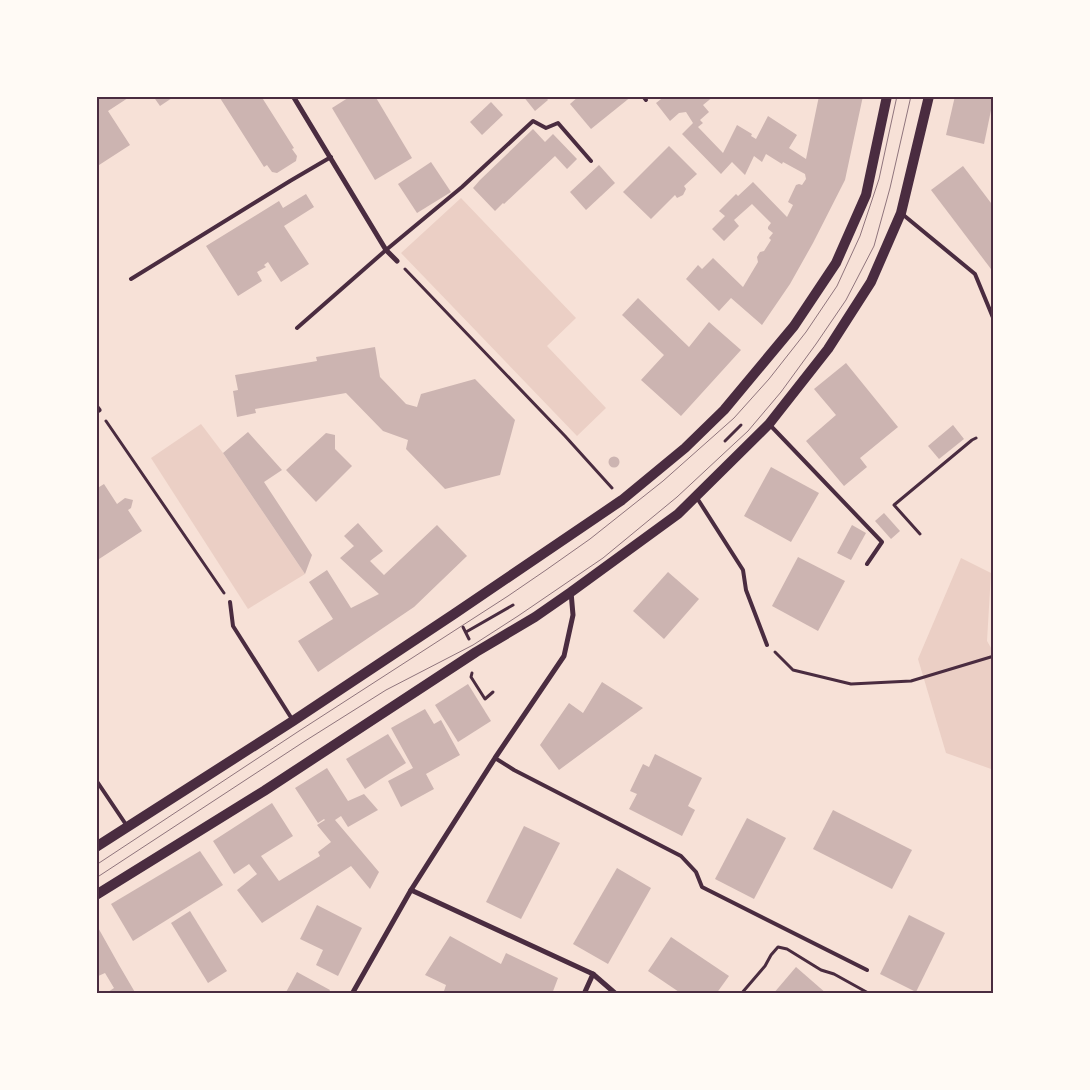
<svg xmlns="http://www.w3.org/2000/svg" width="1090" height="1090" viewBox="0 0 1090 1090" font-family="'Sofia Sans Condensed',sans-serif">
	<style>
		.green { fill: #ebcfc5 }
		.building { fill: #ccb4b1 }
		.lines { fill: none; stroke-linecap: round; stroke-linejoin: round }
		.path { stroke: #4a2c40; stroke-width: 3 }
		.service { stroke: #4a2c40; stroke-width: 4 }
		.minor { stroke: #4a2c40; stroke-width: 5 }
		.secondary { stroke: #4a2c40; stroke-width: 10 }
		.tram { stroke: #8f747c; stroke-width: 1 }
		.neatline { fill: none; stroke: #4a2c40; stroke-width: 2 }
	</style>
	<rect width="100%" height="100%" fill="#f7e1d7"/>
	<g class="green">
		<polygon points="461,198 576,318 547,346 606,408 577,436 401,253"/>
		<polygon points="201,424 223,453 305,574 248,609 151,458"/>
		<polygon points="961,558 991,573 987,641 994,653 994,770 946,753 918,659"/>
	</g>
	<g class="building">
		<polygon points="96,96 98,96 100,98 103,96 131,96 108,111 130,145 96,167"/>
		<polygon points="153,96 175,96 160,106"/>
		<polygon points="222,96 261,96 294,148 292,149 297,156 296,161 277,173 272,172 267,165 264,167 220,98"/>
		<polygon points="351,96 375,96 412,158 375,180 332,108"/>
		<polygon points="523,96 545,96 548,100 535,111"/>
		<polygon points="579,96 632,96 591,129 570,104"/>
		<polygon points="665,96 714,96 703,105 709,112 700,120 703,123 698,127 723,153 737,125 752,134 751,136 756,139 768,116 797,135 789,148 806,159 819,96 863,96 845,180 813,243 790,284 762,325 731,298 719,311 686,279 698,265 702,269 713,258 743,287 758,262 757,257 760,252 764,251 771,240 769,238 773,233 768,229 768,227 771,223 752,204 734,220 739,226 724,241 712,229 725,216 719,211 736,194 738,196 753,182 787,217 793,205 788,202 796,185 799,184 802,185 806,179 805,174 783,162 782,164 766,154 762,162 754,156 745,175 732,162 721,174 682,134 693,123 686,112 679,113 670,121 656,103"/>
		<polygon points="955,96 994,96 984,144 946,135"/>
		<polygon points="491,102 503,115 482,135 470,122"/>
		<polygon points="533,129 545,142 553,134 577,159 567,169 555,156 504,204 503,203 495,211 473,188 480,180"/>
		<polygon points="669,146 697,174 684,186 686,189 683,195 677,198 675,195 651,219 623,192"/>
		<polygon points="431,162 451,192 417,213 398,184"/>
		<polygon points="599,165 615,183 586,210 570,192"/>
		<polygon points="963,166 994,207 994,273 931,190"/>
		<polygon points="306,194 314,207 284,226 309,264 281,282 268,262 264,265 266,267 257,272 262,281 238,296 206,246 279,201 283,208"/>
		<polygon points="638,298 689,347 709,322 741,350 681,416 641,380 664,355 622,315"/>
		<polygon points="375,347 380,377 406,404 417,407 421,394 475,379 515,420 500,475 445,489 406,449 408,440 383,431 346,393 255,409 256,413 237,417 233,391 238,390 235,375 317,361 316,357"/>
		<polygon points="846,363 898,427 860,458 867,467 844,486 806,441 836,415 814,389"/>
		<polygon points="953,425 964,439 939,459 928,446"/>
		<polygon points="248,432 282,470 264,482 312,555 305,574 223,453"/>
		<polygon points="326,433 335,435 335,449 352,466 316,502 286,470"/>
		<circle cx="614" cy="462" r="5.5"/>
		<polygon points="771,467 819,493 791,542 744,516"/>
		<polygon points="104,484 117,504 125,498 133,500 131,508 128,510 142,531 96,561 96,489"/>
		<polygon points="884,513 900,531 891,539 875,521"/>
		<polygon points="358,523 383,551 370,561 384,575 437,525 467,556 414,607 318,672 298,641 333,619 309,582 327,570 351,608 379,594 340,558 354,546 344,536"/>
		<polygon points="852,525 866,533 851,560 837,553"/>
		<polygon points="798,557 845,581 818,631 772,606"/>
		<polygon points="668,572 699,599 664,639 633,611"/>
		<polygon points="602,682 643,708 559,770 540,745 569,703 583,713"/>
		<polygon points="468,684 491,721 458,742 435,705"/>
		<polygon points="425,709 434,724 441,720 460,755 426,774 434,789 401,807 388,781 413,768 391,728"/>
		<polygon points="388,734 406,763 365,789 346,759"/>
		<polygon points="655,754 702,778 688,806 695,810 682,836 629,809 637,794 630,791 643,764 649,767"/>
		<polygon points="327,768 348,801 364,794 378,810 348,827 341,816 335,820 379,872 370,889 351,866 262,923 237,890 257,874 249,864 234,874 213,841 272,803 293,836 261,856 279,881 320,856 318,852 331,842 317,825 325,820 324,819 318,823 295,788"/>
		<polygon points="833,810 912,850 892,889 813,849"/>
		<polygon points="747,818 786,838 754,899 715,879"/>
		<polygon points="524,826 560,843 521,919 486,902"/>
		<polygon points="200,851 223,885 133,941 111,904"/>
		<polygon points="617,868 651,888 608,964 573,944"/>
		<polygon points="317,905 362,928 338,976 316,965 323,950 300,939"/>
		<polygon points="190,911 227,971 208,983 171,923"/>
		<polygon points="909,915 945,933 916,992 880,974"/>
		<polygon points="96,924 119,965 136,994 105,994 114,988 105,973 96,977"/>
		<polygon points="450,936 501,964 506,953 558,978 552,994 443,994 446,985 425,975"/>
		<polygon points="671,937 729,976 716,994 682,994 648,971"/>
		<polygon points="796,967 827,994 773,994"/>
		<polygon points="297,972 330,990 328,994 285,994"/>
	</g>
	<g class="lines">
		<g class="path">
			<polyline points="405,269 565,436 612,488"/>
			<polyline points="106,421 224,593"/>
			<polyline points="725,441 741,425"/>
			<polyline points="920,534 894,505 972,440 976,438"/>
			<polyline points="463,627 469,639"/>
			<polyline points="466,632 513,605"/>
			<polyline points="775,652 793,670 851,684 911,681 994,656"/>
			<polyline points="472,673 471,677 485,699 493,692"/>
			<polyline points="741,994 765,966 771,955 778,947 787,949 821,970 834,974 870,994"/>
		</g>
		<g class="service">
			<polyline points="643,96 646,100"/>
			<polyline points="901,213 975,274 994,320"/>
			<polyline points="131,279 290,181 331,157"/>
			<polyline points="297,328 386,250 462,187 533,121 546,128 558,123 591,161"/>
			<polyline points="769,424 882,542 867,564"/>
			<polyline points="697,498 743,570 746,590 767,645"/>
			<polyline points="230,602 233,626 292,719"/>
			<polyline points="495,758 514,770 681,856 696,872 702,887 867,970"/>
			<polyline points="96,780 127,826"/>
		</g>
		<g class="minor">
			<polyline points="293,96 386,250 397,261"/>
			<polyline points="96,406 99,410"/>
			<polyline points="411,890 593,974 616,994"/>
			<polyline points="352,994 411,890 495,758 564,656 573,615 571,592"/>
			<polyline points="584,994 593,974"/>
		</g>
		<g class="secondary">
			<polyline points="96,847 293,721 454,614 622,500 685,448 724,410 794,326 836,263 866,195 887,96"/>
			<polyline points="96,895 264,791 476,652 535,617 571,592 678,514 769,424 828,349 871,282 901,213 929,96"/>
		</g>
		<g class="tram">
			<polyline points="96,865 299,731 508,596 546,570 590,539 663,481 734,418 769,379 806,332 837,286 860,236 879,179 897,96"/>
			<polyline points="96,878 305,741 386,690 473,645 518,616 603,558 677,497 735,443 748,431 781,392 816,344 846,300 874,246 890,188 911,96"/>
		</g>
	</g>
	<rect width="1090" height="1090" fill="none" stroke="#fffaf5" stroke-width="195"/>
	<rect x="98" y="98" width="894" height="894" class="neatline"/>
</svg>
